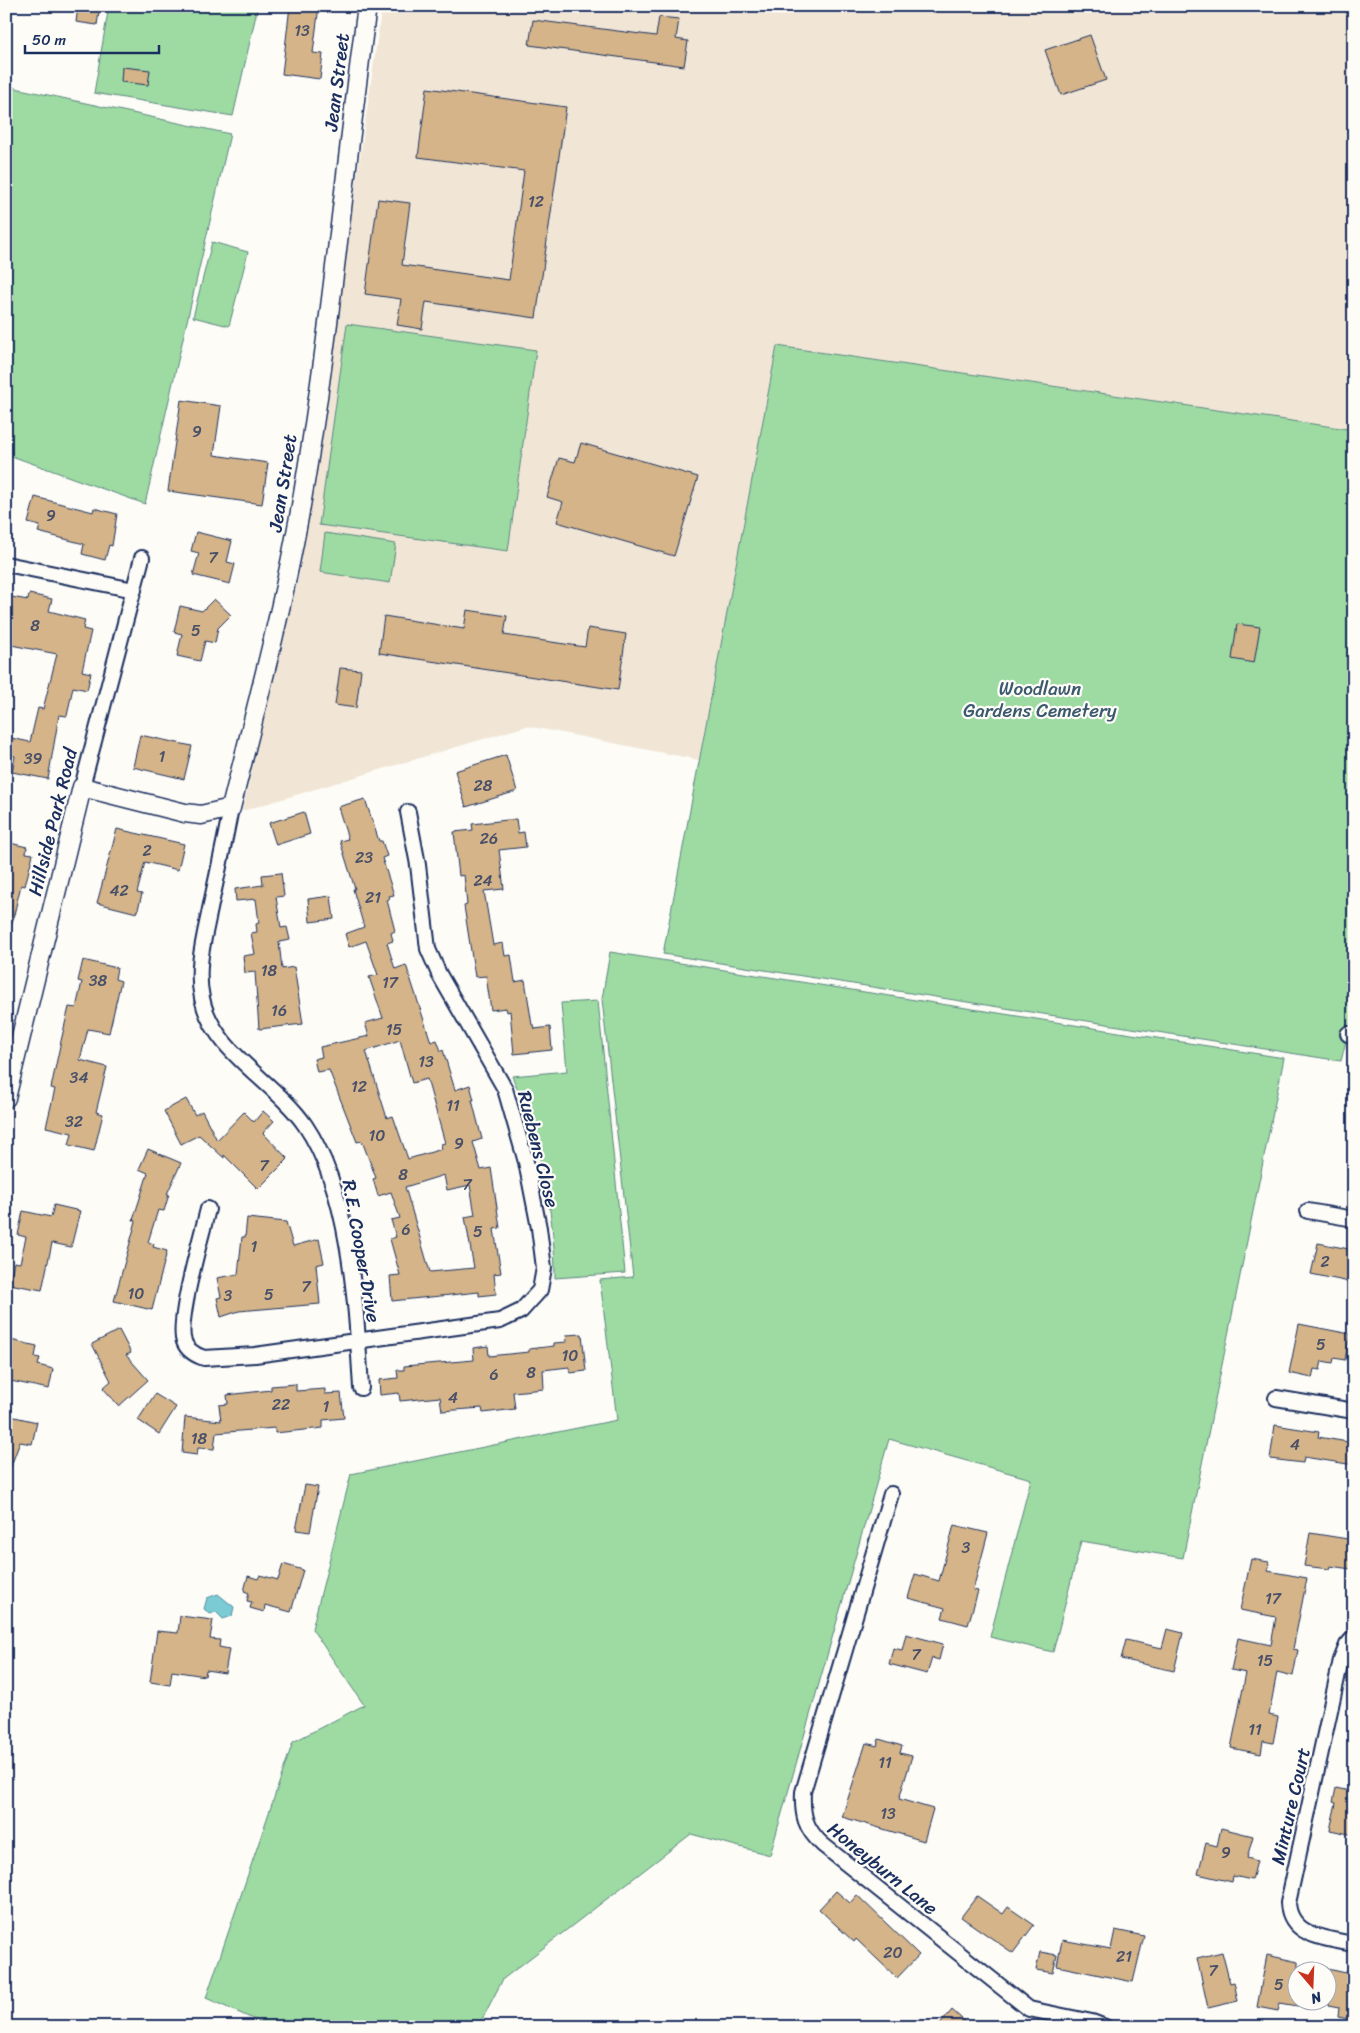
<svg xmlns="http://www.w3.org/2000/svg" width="1360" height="2033" viewBox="0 0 1360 2033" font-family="Sriracha,sans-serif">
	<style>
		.built { fill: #f1e6d6 }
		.green { fill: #9ddba2; stroke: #5c8580 }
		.water { fill: #7acbd3; stroke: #548da4 }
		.building { fill: #d4b488; stroke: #1b2f5e; fill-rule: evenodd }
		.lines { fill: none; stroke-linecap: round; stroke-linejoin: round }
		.minor-casing { stroke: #1b2f5e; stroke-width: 18 }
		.tertiary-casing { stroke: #1b2f5e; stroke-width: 21 }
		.minor { stroke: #fdfcf7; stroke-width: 14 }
		.tertiary { stroke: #fdfcf7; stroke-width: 18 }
		.labels { text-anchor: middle; stroke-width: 4.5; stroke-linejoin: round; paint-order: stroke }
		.number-label { font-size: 16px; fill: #495068 }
		.street-label { font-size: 19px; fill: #1b2f5e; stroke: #fdfcf7 }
		.park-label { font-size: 19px; fill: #3c5a6f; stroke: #fdfcf7 }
	</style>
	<rect width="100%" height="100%" fill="#fdfcf7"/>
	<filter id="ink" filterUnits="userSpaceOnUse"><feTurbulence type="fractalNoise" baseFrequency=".02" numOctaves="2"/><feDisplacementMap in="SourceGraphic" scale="10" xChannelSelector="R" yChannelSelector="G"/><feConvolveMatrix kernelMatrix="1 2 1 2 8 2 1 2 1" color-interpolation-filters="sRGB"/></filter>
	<g filter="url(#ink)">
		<polygon class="built" points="382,6 1354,6 1354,430 777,346 699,760 527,726 242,811 300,570"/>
		<g class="green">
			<polygon points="109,6 258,6 233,116 94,93"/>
			<polygon points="6,86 230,134 145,504 6,454"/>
			<polygon points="212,242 248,252 229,326 193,317"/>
			<polygon points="347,324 536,350 508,551 319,525"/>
			<polygon points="777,346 1354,430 1354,740 1350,758 1354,759 1354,1009 1341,1061 663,954"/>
			<polygon points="325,533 396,544 390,583 320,572"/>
			<polygon points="610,952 1284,1058 1183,1558 1081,1541 1053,1652 990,1637 1031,1479 889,1439 770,1855 691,1834 503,1979 478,2027 271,2027 206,1998 293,1742 364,1705 312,1629 351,1474 617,1420 600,1280 633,1277 602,999"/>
			<path d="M598,1001L625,1273L555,1278C555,1211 539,1137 512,1076L567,1071L561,1003Z"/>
		</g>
		<polygon class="water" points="218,1594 234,1607 232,1616 223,1619 216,1612 210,1614 204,1609 207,1598"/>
		<g class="building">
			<polygon points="78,6 100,6 97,25 76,22"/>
			<polygon points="290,6 319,6 313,53 323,54 320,79 282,74"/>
			<polygon points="659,17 679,19 676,39 688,41 684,66 529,45 533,20 656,36"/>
			<polygon points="1090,35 1106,80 1061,95 1045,50"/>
			<polygon points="122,67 150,70 148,85 121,82"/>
			<polygon points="427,88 566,107 536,318 426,302 422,329 397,325 401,299 365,294 378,199 410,203 402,265 509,280 524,171 418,157"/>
			<polygon points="181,400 221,406 214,455 268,463 262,504 168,491"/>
			<polygon points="581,443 698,477 674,556 557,522 563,502 547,497 559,458 575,462"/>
			<polygon points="35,497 93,512 94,508 117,514 112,546 109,545 105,560 82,554 84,544 38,532 40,526 28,523"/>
			<polygon points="196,532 232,541 227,562 235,564 230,584 193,575 199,553 191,551"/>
			<polygon points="29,594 52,599 49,611 85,620 83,629 91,631 82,671 91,673 87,690 73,687 67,716 59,715 48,779 12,772 15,756 6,754 6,737 30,742 38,708 43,709 57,654 6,644 6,596 28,600"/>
			<polygon points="214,599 231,615 218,628 215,643 205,641 200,661 177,656 182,634 174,632 180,606 202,611"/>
			<polygon points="467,610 507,616 504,635 585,647 588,628 626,634 618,690 379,653 384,616 464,629"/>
			<polygon points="1237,624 1260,627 1254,663 1232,659"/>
			<polygon points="340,668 361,670 356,708 335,705"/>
			<polygon points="140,735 192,746 184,779 133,767"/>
			<polygon points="506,755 517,791 466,807 455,771"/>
			<path d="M365,799L379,841H382L387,856L382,858L394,895L389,896L390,899L387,900L395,931L391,933L393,941L387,943L395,969L406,965L431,1042L437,1040L441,1051L443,1050L455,1090L470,1085L474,1100H472L482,1139L473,1142L481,1170L491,1168L500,1228L494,1229L501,1273L494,1274L496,1294L479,1296V1292L392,1301L390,1276L400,1275L390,1239L396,1237L391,1220L400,1218L391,1192L378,1196L373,1179L376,1178L362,1141L357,1142L329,1070L317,1072L314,1059L322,1057L320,1047L369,1036L365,1023L383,1018L369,977L378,975L366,941L349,947L345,934L364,927L353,889H355L340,841L348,839L338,807ZM400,1040L412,1083L427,1079L445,1143L441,1144L442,1149L408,1159L393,1116L387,1118L366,1051ZM444,1175L447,1190L470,1185L475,1215L465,1217L474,1268L430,1272L405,1187Z"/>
			<polygon points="304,812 310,834 276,845 269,823"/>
			<polygon points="516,819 518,833 524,832 526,847 499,850 504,889 484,891 493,945 503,943 505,956 511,955 515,982 525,980 532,1025 534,1025 535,1029 550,1027 552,1050 514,1054 510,1011 507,1012 506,1008 491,1010 486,976 475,977 464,906 467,905 464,875 459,876 454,832 473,830 472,824"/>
			<polygon points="117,829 184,844 178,870 145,862 137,893 142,894 137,913 97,903"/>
			<polygon points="6,842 27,847 26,853 33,854 25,886 21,885 12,923 6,922"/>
			<polygon points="281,873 284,896 276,897 281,928 287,927 290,940 279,942 282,969 294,967 303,1024 259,1029 255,972 245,973 243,956 255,954 251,933 257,932 256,924 259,923 256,899 236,901 235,889 263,885 262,875"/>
			<polygon points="331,896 334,919 310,922 308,899"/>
			<polygon points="83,960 117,968 115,979 121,981 109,1033 88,1029 80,1060 107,1067 96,1112 103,1114 94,1151 69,1145 72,1133 46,1127 55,1089 51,1088 61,1041 69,1007 76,1008 82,982 78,981"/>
			<polygon points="186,1099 195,1115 202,1111 217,1140 244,1112 254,1122 263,1111 274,1121 263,1133 288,1159 258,1189 224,1155 224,1158 199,1135 181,1144 164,1111"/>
			<polygon points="148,1149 181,1163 167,1194 169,1194 164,1211 158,1210 148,1242 154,1244 153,1247 167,1251 152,1310 114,1301 136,1221 133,1220 148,1173 139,1169"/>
			<polygon points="54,1205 80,1211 71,1247 52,1243 42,1290 9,1284 14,1262 20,1263 26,1237 18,1235 23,1211 51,1217"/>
			<polygon points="247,1218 286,1222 293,1246 319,1239 324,1263 316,1265 320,1304 239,1311 221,1317 217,1298 221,1297 217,1278 238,1274 242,1237 245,1237"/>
			<polygon points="1318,1243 1354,1250 1354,1283 1311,1274"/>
			<polygon points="1299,1324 1350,1334 1345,1360 1334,1358 1333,1363 1322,1361 1320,1370 1314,1369 1312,1378 1289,1373"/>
			<polygon points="119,1330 131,1353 126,1355 148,1380 119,1406 103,1388 111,1381 92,1344"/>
			<polygon points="582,1334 586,1371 570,1373 569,1367 543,1370 544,1389 513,1392 515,1409 483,1413 482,1408 442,1411 440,1397 400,1401 399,1393 380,1395 379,1380 398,1378 397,1370 404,1370 404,1366 474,1360 473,1348 488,1346 489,1356 529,1352 529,1349 554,1346 554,1343 567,1342 566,1335"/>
			<polygon points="6,1339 37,1346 35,1357 40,1358 38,1365 53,1369 49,1389 6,1380"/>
			<polygon points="296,1384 296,1391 325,1389 325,1394 341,1393 344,1418 323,1420 323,1428 304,1430 275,1433 275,1428 216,1433 214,1449 198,1448 197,1455 182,1453 185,1417 221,1421 219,1405 228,1404 227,1395 271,1390 271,1386"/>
			<polygon points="155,1394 176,1407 159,1434 138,1420"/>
			<polygon points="6,1415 37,1422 32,1444 20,1442 8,1474"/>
			<polygon points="1275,1425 1319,1432 1318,1437 1354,1443 1354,1465 1304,1457 1303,1463 1270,1459"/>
			<polygon points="305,1485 318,1487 310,1532 296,1530"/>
			<polygon points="954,1525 988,1533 973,1590 978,1591 968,1625 942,1618 945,1608 908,1598 915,1574 939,1581"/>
			<polygon points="1310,1533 1354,1540 1351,1569 1330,1566 1329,1569 1304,1566"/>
			<polygon points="1251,1559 1269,1562 1268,1571 1307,1578 1293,1649 1298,1650 1293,1676 1277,1672 1269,1715 1278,1717 1273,1743 1263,1741 1261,1754 1231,1748 1246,1673 1231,1670 1238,1638 1271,1645 1276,1617 1240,1610"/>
			<polygon points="283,1564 303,1570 291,1612 265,1605 264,1612 250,1608 252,1602 247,1601 249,1593 244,1591 248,1576 258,1579 260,1575 278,1580"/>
			<polygon points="180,1616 213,1620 210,1639 220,1640 219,1647 229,1649 225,1673 206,1670 205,1676 172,1671 170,1685 150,1682 157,1631 178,1633"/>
			<polygon points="1167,1629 1183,1633 1174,1671 1121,1659 1126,1640 1162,1648"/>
			<polygon points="906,1634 943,1644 939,1660 932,1658 927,1674 889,1664 893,1648 902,1650"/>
			<polygon points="879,1739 902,1746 900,1753 912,1756 899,1799 933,1809 924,1841 842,1817 866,1743 877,1746"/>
			<polygon points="1336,1788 1354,1792 1354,1835 1330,1830 1336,1803 1333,1802"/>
			<polygon points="1221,1828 1253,1836 1247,1858 1257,1861 1252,1880 1233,1876 1232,1882 1198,1874 1206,1843 1217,1846"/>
			<polygon points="836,1891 850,1903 857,1895 919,1955 897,1978 856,1939 854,1942 819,1909"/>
			<polygon points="977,1896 1003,1914 1008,1907 1034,1925 1013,1953 961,1917"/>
			<polygon points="1115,1930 1144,1936 1133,1982 1057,1966 1062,1940 1111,1949"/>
			<polygon points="1040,1952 1057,1955 1053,1973 1036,1970"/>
			<polygon points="1222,1952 1230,1983 1234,1982 1238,2001 1208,2008 1197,1958"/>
			<polygon points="1267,1955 1298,1962 1298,2006 1280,2003 1278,2011 1257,2007"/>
			<polygon points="1328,1969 1346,1973 1347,1969 1354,1970 1354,2020 1338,2017 1339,2007 1328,2005"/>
			<polygon points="952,2010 971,2027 938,2027"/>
		</g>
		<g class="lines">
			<defs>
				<g id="minor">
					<polyline points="6,564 134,590"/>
					<polyline points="82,787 142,558"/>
					<path d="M231,808C225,840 218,872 211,904C205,935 195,967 202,998C213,1053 275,1081 305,1125C351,1193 356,1307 361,1388"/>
					<polyline points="1348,1034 1354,1035"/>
					<path d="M208,1209C201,1238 179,1313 183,1338C185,1349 195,1355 204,1358L255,1355L500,1321L521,1311L540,1290L544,1268L539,1228L526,1162L505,1089L439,974L428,949L418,865L408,812"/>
					<polyline points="1308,1211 1354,1219"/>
					<polyline points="1276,1398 1354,1411"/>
					<path d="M891,1494L803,1792C802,1815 805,1829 823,1845L1029,2009L1092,2022L1105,2027"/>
					<path d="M1354,1637L1347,1645L1341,1660L1288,1903C1290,1937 1328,1939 1354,1944"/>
				</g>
				<path id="tertiary" d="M6,1098L82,787L185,813L201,815L231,808C255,712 281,615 299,517C329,348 344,176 367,6"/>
			</defs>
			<use href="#minor" class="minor-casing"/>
			<use href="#tertiary" class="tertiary-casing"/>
			<use href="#minor" class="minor"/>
			<use href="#tertiary" class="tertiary"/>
		</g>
	</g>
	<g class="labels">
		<g class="number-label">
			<text x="302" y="36">13</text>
			<text x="536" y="207">12</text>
			<text x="197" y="437">9</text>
			<text x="51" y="521">9</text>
			<text x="213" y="563">7</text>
			<text x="35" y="631">8</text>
			<text x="196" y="636">5</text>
			<text x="162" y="762">1</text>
			<text x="33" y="764">39</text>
			<text x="483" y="791">28</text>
			<text x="489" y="844">26</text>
			<text x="147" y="856">2</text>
			<text x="364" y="863">23</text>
			<text x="483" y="886">24</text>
			<text x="119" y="896">42</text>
			<text x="373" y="903">21</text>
			<text x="269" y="976">18</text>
			<text x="98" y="986">38</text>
			<text x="390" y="988">17</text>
			<text x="279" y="1016">16</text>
			<text x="394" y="1035">15</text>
			<text x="426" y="1067">13</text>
			<text x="79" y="1083">34</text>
			<text x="359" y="1092">12</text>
			<text x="453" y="1111">11</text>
			<text x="74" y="1127">32</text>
			<text x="377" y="1141">10</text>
			<text x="459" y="1149">9</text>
			<text x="264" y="1171">7</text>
			<text x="403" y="1180">8</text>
			<text x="467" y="1190">7</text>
			<text x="406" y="1235">6</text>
			<text x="478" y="1237">5</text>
			<text x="254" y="1252">1</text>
			<text x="1325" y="1267">2</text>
			<text x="306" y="1292">7</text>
			<text x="136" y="1299">10</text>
			<text x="269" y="1300">5</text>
			<text x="228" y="1301">3</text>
			<text x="1321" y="1350">5</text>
			<text x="570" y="1361">10</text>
			<text x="531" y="1378">8</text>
			<text x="494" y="1380">6</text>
			<text x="453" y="1403">4</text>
			<text x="281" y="1410">22</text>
			<text x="326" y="1412">1</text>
			<text x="199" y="1444">18</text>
			<text x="1295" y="1450">4</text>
			<text x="966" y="1553">3</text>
			<text x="1273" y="1604">17</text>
			<text x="916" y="1660">7</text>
			<text x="1265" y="1666">15</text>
			<text x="1255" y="1735">11</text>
			<text x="885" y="1768">11</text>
			<text x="888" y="1819">13</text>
			<text x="1226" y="1858">9</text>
			<text x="893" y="1958">20</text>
			<text x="1124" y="1962">21</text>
			<text x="1213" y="1976">7</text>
			<text x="1279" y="1990">5</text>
		</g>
		<g class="street-label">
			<text transform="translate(336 82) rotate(-83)" y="7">Jean Street</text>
			<text transform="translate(282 483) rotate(-81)" y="7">Jean Street</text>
			<text transform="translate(52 822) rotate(-76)" y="7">Hillside Park Road</text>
			<text transform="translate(539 1149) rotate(76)" y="7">Ruebens Close</text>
			<text transform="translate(362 1251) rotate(80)" y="7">R.E. Cooper Drive</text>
			<text transform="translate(1290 1806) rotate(-77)" y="7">Minture Court</text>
			<text transform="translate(883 1868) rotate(39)" y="7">Honeyburn Lane</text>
		</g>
		<g class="park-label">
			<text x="1040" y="695">Woodlawn<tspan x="1040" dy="22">Gardens Cemetery</tspan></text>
		</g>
	</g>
	<rect width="1360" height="2033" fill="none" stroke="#fdfcf7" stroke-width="25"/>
	<rect x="12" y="12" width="1335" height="2008" fill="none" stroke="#1b2f5e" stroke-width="2" filter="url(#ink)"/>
	<g transform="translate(1312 1986) rotate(161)"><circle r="24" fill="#fdfcf7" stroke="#a3aaba"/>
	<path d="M0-4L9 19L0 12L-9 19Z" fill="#c8321e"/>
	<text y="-8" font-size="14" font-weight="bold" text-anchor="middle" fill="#1b2f5e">N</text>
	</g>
	<path d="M25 45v8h134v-8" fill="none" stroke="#1b2f5e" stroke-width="2.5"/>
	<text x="32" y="45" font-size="15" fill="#1b2f5e" stroke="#fdfcf7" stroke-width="4" paint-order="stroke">50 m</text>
</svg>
